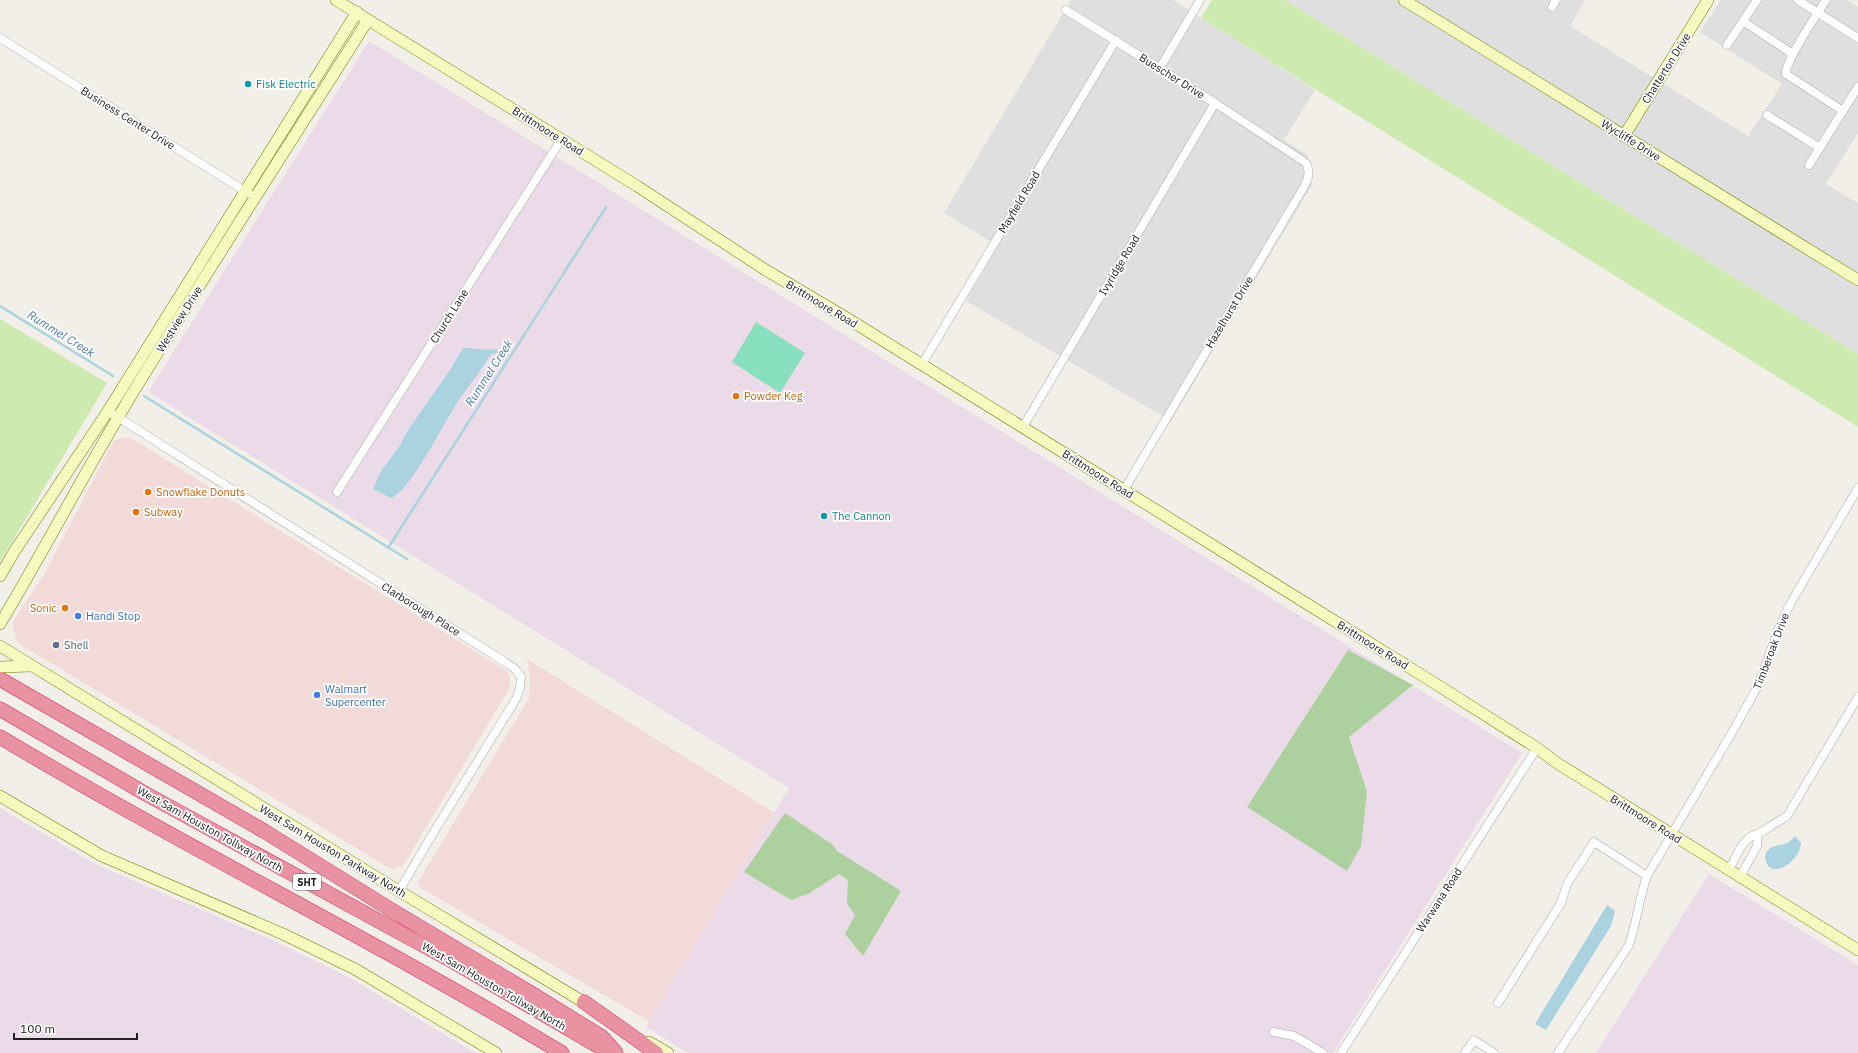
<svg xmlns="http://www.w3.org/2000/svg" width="1858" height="1053" viewBox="0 0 1858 1053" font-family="'IBM Plex Sans',sans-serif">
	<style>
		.residential { fill: #e0dfdf }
		.commercial { fill: #f2dad9 }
		.industrial { fill: #ebdbe8 }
		.grass { fill: #cdebb0 }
		.forest { fill: #add19e }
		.pitch { fill: #88e0be }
		.water { fill: #aad3df }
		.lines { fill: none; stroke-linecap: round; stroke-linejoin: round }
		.stream { stroke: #aad3df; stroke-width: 2.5 }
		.street-casing { stroke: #a9a9a9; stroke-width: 9 }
		.secondary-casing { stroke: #707d05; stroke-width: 12 }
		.highway-casing { stroke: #dc2a67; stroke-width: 15 }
		.street { stroke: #fff; stroke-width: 8 }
		.secondary { stroke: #f7fabf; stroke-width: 11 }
		.highway { stroke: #e892a2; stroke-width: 14 }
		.culture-dot { fill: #0f9aa8; stroke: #fff; stroke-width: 1.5 }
		.food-dot { fill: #e8710a; stroke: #fff; stroke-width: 1.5 }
		.shop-dot { fill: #3f7fe0; stroke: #fff; stroke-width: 1.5 }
		.service-dot { fill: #5c6f8a; stroke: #fff; stroke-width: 1.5 }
		.labels { text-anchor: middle; stroke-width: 3.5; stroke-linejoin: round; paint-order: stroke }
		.shield { fill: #fff; stroke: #646464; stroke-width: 1 }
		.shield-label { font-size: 10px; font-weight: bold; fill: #222 }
		.street-label { font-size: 11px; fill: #222; stroke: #fff }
		.culture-label { font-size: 11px; fill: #0d838f; stroke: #fff; text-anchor: start }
		.food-label { font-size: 11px; fill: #c56008; stroke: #fff; text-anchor: start }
		.shop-label { font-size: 11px; fill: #366cbe; stroke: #fff; text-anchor: start }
		.service-label { font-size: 11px; fill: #4e5e75; stroke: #fff; text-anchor: start }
		.water-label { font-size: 12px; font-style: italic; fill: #4a7aab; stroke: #fff }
	</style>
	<rect width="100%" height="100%" fill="#f2efe9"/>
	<g class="residential">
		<polygon points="1071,0 1173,0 1315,90 1284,140 1308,155 1312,185 1171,421 966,301 998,246 944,213"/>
		<polygon points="1285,0 1585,0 1570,26 1748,136 1782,84 1700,32 1721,0 1847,0 1858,7 1858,133 1826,184 1858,203 1858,354"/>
	</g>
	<g class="commercial">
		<polygon points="129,437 507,671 510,679 509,689 403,866 391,869 18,643 12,623 46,571 114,440"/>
		<polygon points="527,659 775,813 650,1022 421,888 418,882 529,698 530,677"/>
	</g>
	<g class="industrial">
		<polygon points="369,41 1522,753 1333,1053 688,1053 646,1027 789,788 148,392"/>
		<polygon points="0,808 97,865 279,943 350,978 475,1053 0,1053"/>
		<polygon points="1709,874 1858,965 1858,1053 1596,1053"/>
	</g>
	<g class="grass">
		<polygon points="1212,0 1285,0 1858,354 1858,427 1201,18"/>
		<polygon points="0,319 107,383 0,562"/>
	</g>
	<g class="forest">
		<polygon points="1348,650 1413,685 1349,737 1367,792 1361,846 1347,871 1247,807"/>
		<polygon points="785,813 833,845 837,851 901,891 863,956 845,934 855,915 847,904 848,880 839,874 808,894 791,900 744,872"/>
	</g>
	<polygon class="pitch" points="756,322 805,353 780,393 732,362"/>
	<g class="water">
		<path d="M463,348C474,348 486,351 496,349L498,353L491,354L489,357C480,372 469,385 459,400C445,420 411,491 391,498L373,489L381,471L399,447L408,430L450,370Z"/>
		<path d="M1795,836L1801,843C1800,863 1767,883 1765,856C1769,845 1775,847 1784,844C1789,843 1792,839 1795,836Z"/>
		<polygon points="1607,905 1615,911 1611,926 1546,1030 1535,1024"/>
	</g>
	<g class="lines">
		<g class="stream">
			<polyline points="0,306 113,376"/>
			<polyline points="144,396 407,559"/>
			<polyline points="388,548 606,207"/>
		</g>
		<defs>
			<g id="street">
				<polyline points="1798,0 1858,38"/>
				<path d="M1826,0C1817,14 1785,61 1786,74L1843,111"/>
				<polyline points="1552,7 1556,0"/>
				<path d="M1066,10L1215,103L1306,163C1310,171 1309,177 1305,185L1124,490"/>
				<polyline points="1744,22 1793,54"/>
				<polyline points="0,38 248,193"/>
				<polyline points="1727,45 1757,0"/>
				<polyline points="1160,68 1200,0"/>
				<polyline points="1767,115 1820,148"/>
				<polyline points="1809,165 1858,87"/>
				<polyline points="922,364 1116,40"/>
				<polyline points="108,411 505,662 514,668 521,676 520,688 516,699 435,830 399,891"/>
				<polyline points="1023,427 1215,103"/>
				<polyline points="337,492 561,140"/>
				<polyline points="1758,834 1787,816 1858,697"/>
				<path d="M1729,870C1736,857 1743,836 1758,834L1757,846L1740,877"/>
				<polyline points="1498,1003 1561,903 1567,884 1594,842 1647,876"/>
				<polyline points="1274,1032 1294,1036 1323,1053"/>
				<polyline points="1341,1053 1537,748"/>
				<polyline points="1465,1053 1474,1040 1494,1053"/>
				<path d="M1558,1053L1629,945C1637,922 1639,898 1647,876L1730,736L1758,686L1779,628L1789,606L1858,488"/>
			</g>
			<g id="secondary">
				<polyline points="336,0 637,186 764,269 850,320 1428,679 1537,748 1557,763 1858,950"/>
				<polyline points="1404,0 1858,280"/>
				<polyline points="1624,136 1708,0"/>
				<polyline points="0,576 14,552 108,411 357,12"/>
				<path d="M0,624C48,544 91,460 140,381C215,259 292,140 368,20"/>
				<polyline points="0,646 399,891 590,1006"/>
				<polyline points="0,667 30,666"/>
				<polyline points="0,796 102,856 283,934 355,969 496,1053"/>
				<polyline points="649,1042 668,1053"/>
			</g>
			<g id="highway">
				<polyline points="0,679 264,831 393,911 529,992 602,1037 616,1053"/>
				<polyline points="0,709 146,794 454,962 610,1053"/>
				<path d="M0,737C184,847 378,942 562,1053"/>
				<polyline points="584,1002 656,1053"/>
			</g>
		</defs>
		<use href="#street" class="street-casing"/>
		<use href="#secondary" class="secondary-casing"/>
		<use href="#highway" class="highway-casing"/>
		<use href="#street" class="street"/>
		<use href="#secondary" class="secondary"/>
		<use href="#highway" class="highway"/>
	</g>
	<g class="culture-dot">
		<circle cx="248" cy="84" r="4"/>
		<circle cx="824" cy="516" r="4"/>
	</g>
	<g class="food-dot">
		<circle cx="736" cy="396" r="4"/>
		<circle cx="148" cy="492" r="4"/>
		<circle cx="136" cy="512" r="4"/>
		<circle cx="65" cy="608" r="4"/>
	</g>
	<g class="shop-dot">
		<circle cx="78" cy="616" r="4"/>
		<circle cx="317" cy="695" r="4"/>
	</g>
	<circle class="service-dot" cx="56" cy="645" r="4"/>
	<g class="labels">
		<rect class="shield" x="293" y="874" width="28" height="16" rx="3"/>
		<g class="shield-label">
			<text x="307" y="886">SHT</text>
		</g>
		<g class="street-label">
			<text transform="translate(1666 68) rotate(-58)" y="4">Chatterton Drive</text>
			<text transform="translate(1172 76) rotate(32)" y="4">Buescher Drive</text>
			<text transform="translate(128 118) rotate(32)" y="4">Business Center Drive</text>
			<text transform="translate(548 131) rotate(32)" y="4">Brittmoore Road</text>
			<text transform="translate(1631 140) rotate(32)" y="4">Wycliffe Drive</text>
			<text transform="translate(1019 202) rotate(-59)" y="4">Mayfield Road</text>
			<text transform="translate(1119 265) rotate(-59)" y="4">Ivyridge Road</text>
			<text transform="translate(822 304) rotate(31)" y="4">Brittmoore Road</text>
			<text transform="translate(1229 312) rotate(-59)" y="4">Hazelhurst Drive</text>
			<text transform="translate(449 316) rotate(-58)" y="4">Church Lane</text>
			<text transform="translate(179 319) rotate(-58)" y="4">Westview Drive</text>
			<text transform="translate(1098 474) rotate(32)" y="4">Brittmoore Road</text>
			<text transform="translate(421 609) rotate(32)" y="4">Clarborough Place</text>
			<text transform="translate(1373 645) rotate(32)" y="4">Brittmoore Road</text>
			<text transform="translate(1771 651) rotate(-69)" y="4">Timberoak Drive</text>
			<text transform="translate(1646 819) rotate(32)" y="4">Brittmoore Road</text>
			<text transform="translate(210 829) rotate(29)" y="4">West Sam Houston Tollway North</text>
			<text transform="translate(333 851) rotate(31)" y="4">West Sam Houston Parkway North</text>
			<text transform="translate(1439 900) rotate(-57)" y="4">Warwana Road</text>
			<text transform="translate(494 986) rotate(30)" y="4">West Sam Houston Tollway North</text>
		</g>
		<g class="culture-label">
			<text x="256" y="88">Fisk Electric</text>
			<text x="832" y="520">The Cannon</text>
		</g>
		<g class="food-label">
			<text x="744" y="400">Powder Keg</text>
			<text x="156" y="496">Snowflake Donuts</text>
			<text x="144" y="516">Subway</text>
			<text x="57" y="612" text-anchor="end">Sonic</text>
		</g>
		<g class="shop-label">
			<text x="86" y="620">Handi Stop</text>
			<text x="325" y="693">Walmart<tspan x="325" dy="13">Supercenter</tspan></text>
		</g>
		<g class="service-label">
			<text x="64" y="649">Shell</text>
		</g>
		<g class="water-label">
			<text transform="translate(61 334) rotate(32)" y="4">Rummel Creek</text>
			<text transform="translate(489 373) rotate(-57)" y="4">Rummel Creek</text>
		</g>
	</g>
	<path d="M14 1033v6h123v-6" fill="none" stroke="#222222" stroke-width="2"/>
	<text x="20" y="1033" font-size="12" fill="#222222" stroke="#ffffff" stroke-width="3" paint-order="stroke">100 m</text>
</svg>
